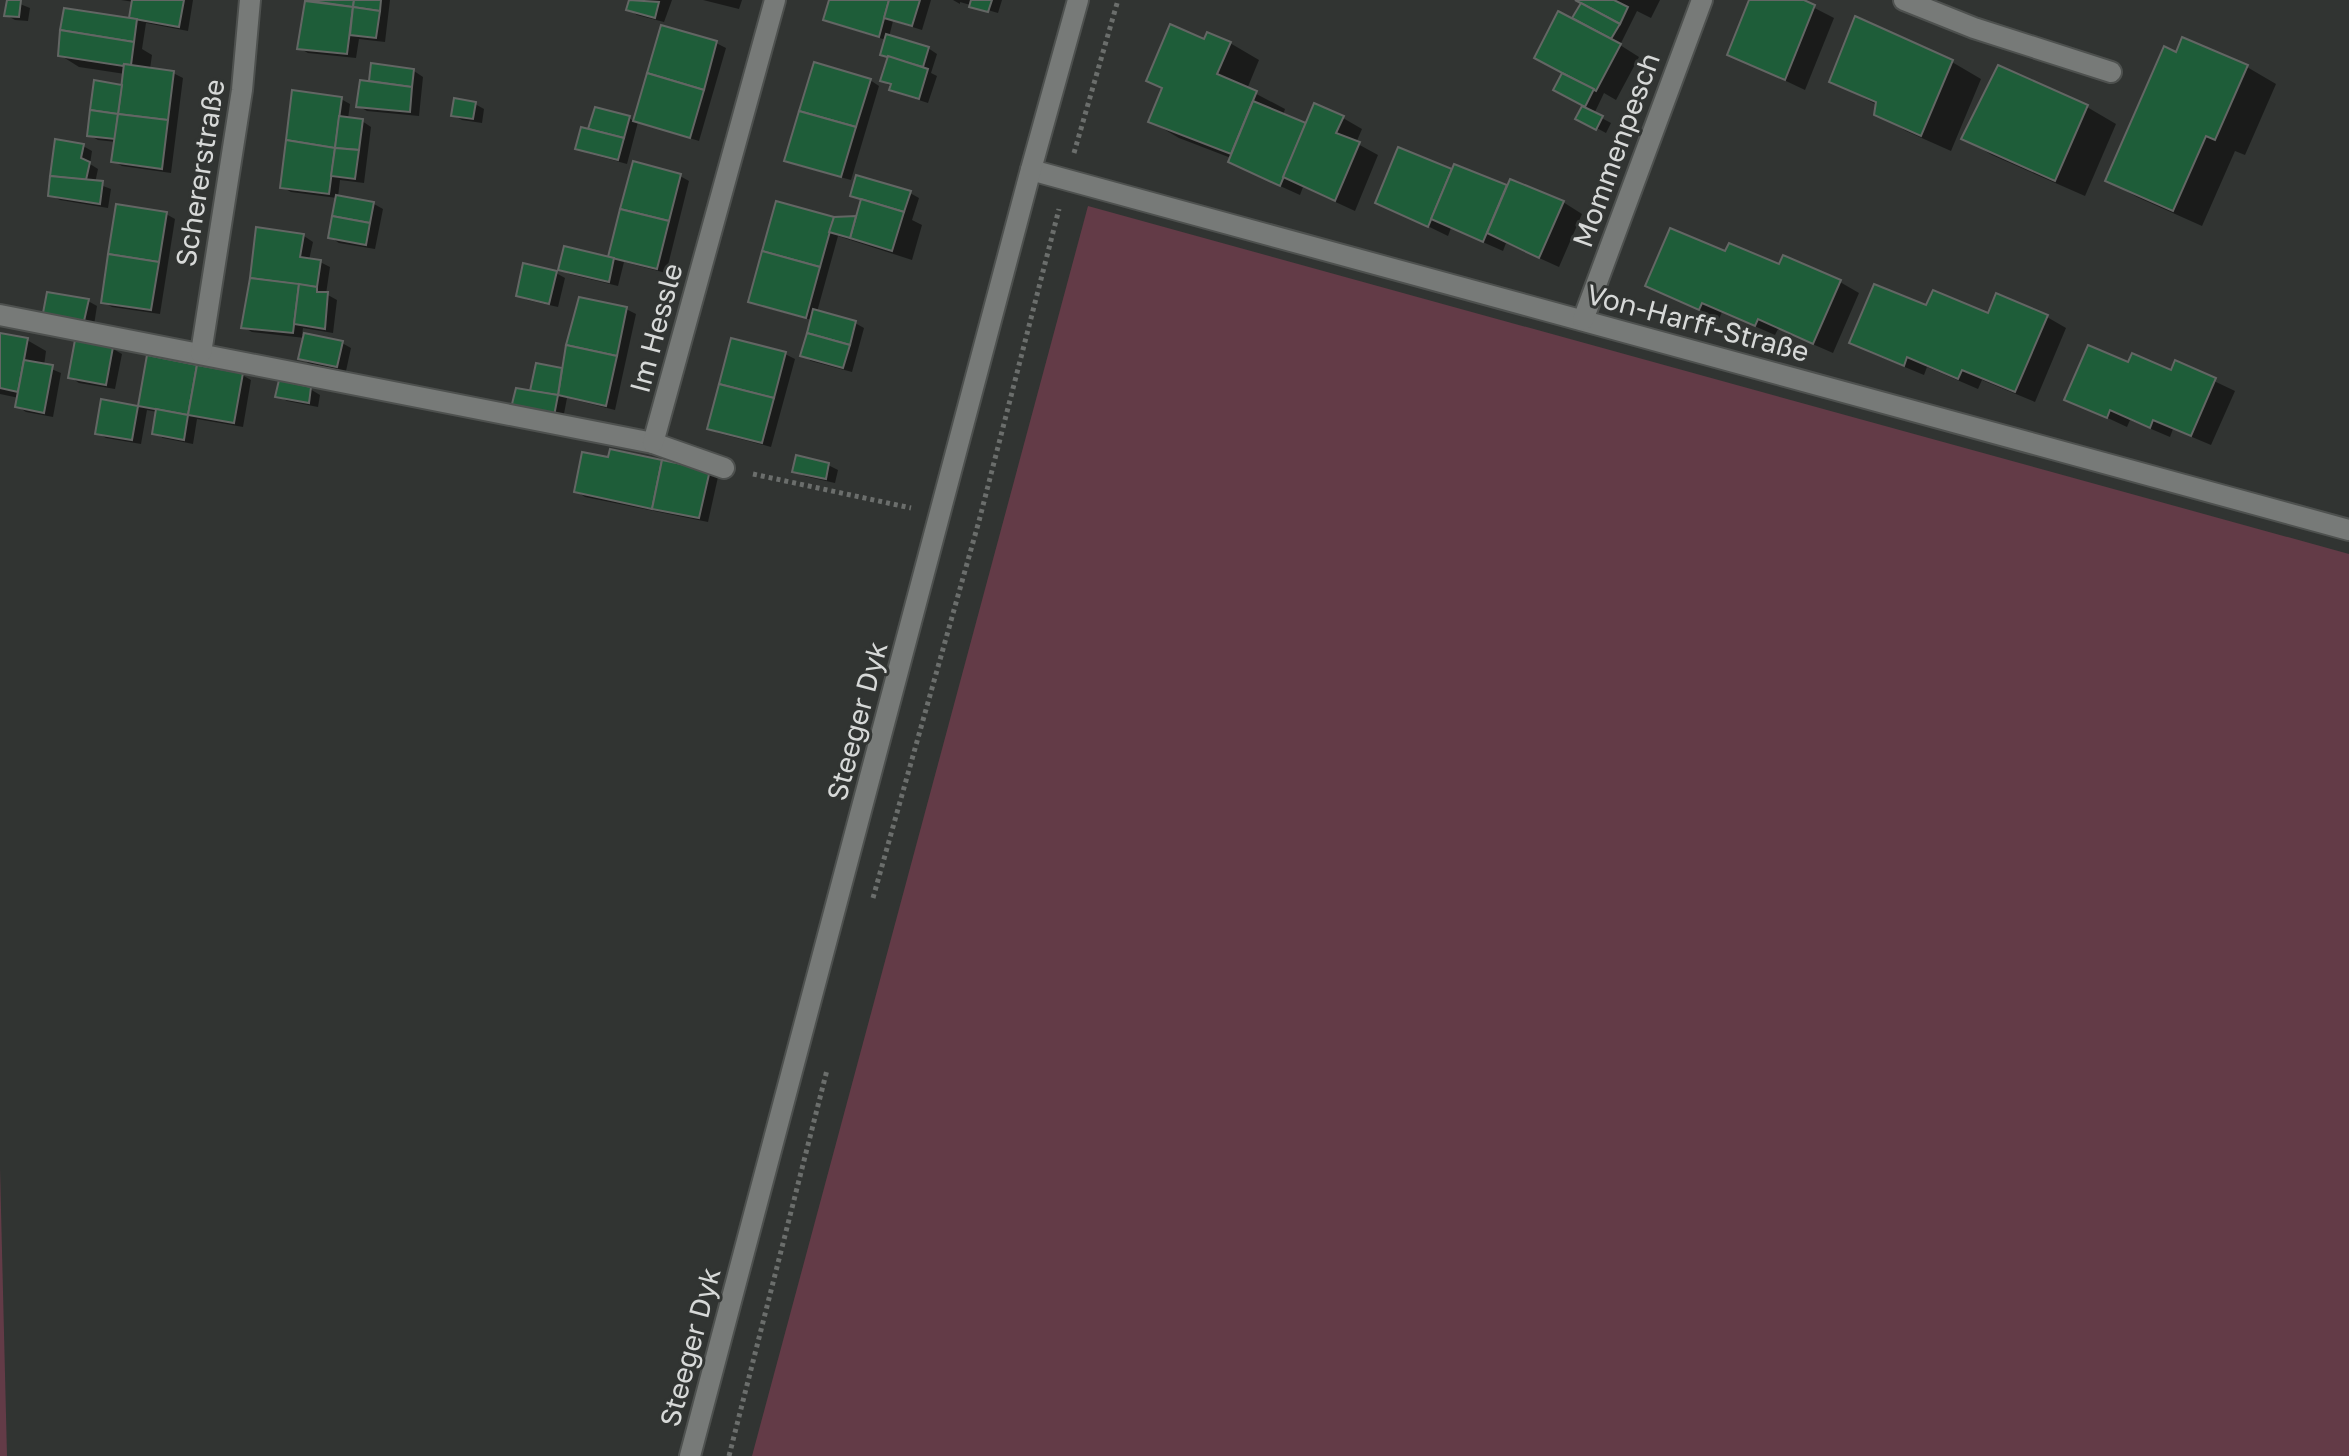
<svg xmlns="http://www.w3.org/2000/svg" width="2349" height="1456" viewBox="0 0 2349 1456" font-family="'Golos Text',sans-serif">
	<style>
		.green { fill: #633b47 }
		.shadow { fill: #0007 }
		.building { fill: #1e5d39; stroke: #636664; stroke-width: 2 }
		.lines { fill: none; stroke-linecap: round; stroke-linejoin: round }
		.minor-casing { stroke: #4e514f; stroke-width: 24 }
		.path { stroke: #6b6e6c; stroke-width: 5; stroke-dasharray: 4 4; stroke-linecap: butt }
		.minor { stroke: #777a78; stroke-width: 20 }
		.labels { text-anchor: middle; stroke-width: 6; stroke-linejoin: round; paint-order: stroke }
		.street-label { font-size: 28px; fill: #d7d9d8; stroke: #313432 }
	</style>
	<rect width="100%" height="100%" fill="#313432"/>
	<g class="green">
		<polygon points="1088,206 2349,554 2349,1456 752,1456"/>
		<polygon points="0,1168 7,1456 0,1456"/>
	</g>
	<g class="shadow">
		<polygon points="10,0 30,8 28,21 15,20 6,15"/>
		<polygon points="121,0 193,0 188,31 146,23 142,49 152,55 150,69 173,73 183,78 171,173 122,166 113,161 116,142 98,140 89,135 124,87 125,74 79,67 60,55 131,20 134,2"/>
		<polygon points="305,0 390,0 385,42 359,39 356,58 308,53 299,48"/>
		<polygon points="631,0 672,0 664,22 637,15 628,9"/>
		<polygon points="703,0 742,0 739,9"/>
		<polygon points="831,0 931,0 922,30 893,21 889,37 928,48 937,54 931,73 937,76 928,103 900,94 882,80 889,58 886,40 835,24 826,19"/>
		<polygon points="953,0 1002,0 998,13 960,2 960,4"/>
		<polygon points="1579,0 1660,0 1651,18 1637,11 1620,45 1639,57 1616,100 1604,93 1594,114 1611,123 1606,133 1578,118 1584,105 1556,90 1588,25 1583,3"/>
		<polygon points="1751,0 1799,0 1834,18 1805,90 1729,54"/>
		<polygon points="2183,40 2247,67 2276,84 2245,155 2235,151 2202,226 2137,197 2108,181"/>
		<polygon points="1206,41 1230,43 1259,60 1247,89 1285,109 1283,115 1307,125 1343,118 1362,129 1356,143 1378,155 1355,211 1303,187 1300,195 1249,172 1230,161 1231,158 1179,138 1150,121"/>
		<polygon points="716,43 726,48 699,141 638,122 627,164 587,153 578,148 590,132 629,118 635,122"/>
		<polygon points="1952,62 1981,79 1951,151 1906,131 1877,114 1877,105 1832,81"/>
		<polygon points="372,65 414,71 423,77 419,116 367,111 358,106 370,84"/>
		<polygon points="1998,68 2087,107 2116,124 2085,196 1992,155 1963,138"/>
		<polygon points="870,80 879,86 851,180 796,165 787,160"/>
		<polygon points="341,99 350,104 348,119 362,121 371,127 364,183 340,180 338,197 374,204 383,209 375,249 339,243 330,237 337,198 291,192 282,187"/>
		<polygon points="475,104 484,109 482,123 462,120 453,115"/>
		<polygon points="83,146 92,151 90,164 98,169 95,183 111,189 108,208 60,200 50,195"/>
		<polygon points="1455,167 1509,188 1563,202 1582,214 1559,267 1506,243 1503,251 1451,228 1448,236 1378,202 1453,172"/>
		<polygon points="680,176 689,181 666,273 624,262 618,286 569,274 560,269 609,259"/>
		<polygon points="910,193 919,198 912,220 922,225 912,260 838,236 817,312 855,323 864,328 852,372 811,361 802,355 812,320 759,306 750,301 834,219 858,218 862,200 852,195"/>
		<polygon points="166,214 175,219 160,314 112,307 103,302"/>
		<polygon points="304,236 313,242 309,260 320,262 330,267 326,294 337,300 333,333 303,328 302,335 342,343 351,348 346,371 310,364 301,358 305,338 252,332 243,327"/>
		<polygon points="1726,254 1840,282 1859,293 1833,353 1778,329 1775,335 1722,312 1719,319 1648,285"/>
		<polygon points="556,273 565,278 558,307 527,300 518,295"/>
		<polygon points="88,301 97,306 94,325 54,318 45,312"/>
		<polygon points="1927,308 1989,316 2047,317 2066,328 2035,402 1982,380 1978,389 1927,367 1924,375 1871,353 1851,342"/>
		<polygon points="626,309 636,314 615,410 567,398 563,419 523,412 532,394 538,366 564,370"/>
		<polygon points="0,335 27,340 46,351 44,366 61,373 53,417 26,412 17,406 19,398 0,394"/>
		<polygon points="77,343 113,349 122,354 115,389 79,383 70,377"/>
		<polygon points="785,354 795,359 771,447 718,433 709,428"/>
		<polygon points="149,358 242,375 251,380 243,427 197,419 193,444 163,438 154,433 157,412 147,410 141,444 106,438 97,433 103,402 139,408"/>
		<polygon points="2176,363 2235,391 2211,445 2173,429 2170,437 2130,420 2127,427 2067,399 2129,365 2172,373"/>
		<polygon points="310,389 320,395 318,407 287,401 278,396"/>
		<polygon points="610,459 709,472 718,477 708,522 585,497 576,491"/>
		<polygon points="828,465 838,470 835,483 804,476 795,471"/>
	</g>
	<g class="building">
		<polygon points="7,0 21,0 19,17 4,16"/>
		<polygon points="132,0 184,0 179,27 129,18"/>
		<polygon points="305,0 354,0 353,7"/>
		<polygon points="354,0 381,0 380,11 353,7"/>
		<polygon points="629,0 659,2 655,18 626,10"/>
		<polygon points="829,0 889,0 879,37 823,20"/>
		<polygon points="889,0 920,0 912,26 884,18"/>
		<polygon points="971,0 992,0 988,12 969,7"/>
		<polygon points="1575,0 1614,0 1628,7 1620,24"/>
		<polygon points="1749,0 1804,0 1815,5 1785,80 1727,55"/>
		<polygon points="305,1 353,7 347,54 297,49"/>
		<polygon points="1581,3 1620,24 1611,39 1572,18"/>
		<polygon points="353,7 380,11 376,38 350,35"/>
		<polygon points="64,8 137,19 134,42 60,30"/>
		<polygon points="1558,11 1621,44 1596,91 1534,58"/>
		<polygon points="1855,16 1953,60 1921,136 1874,115 1876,102 1829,82"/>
		<polygon points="1170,24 1204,39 1207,32 1231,42 1217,74 1257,91 1231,154 1148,122 1162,88 1146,81"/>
		<polygon points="661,25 717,41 704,90 647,73"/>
		<polygon points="60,30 134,42 131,65 124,64 123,66 58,56"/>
		<polygon points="886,34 929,47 923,67 880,55"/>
		<polygon points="2182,37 2248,65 2215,140 2206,136 2173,211 2105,181 2164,46 2176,52"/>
		<polygon points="888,56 928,69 919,99 889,90 891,84 880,81"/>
		<polygon points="814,62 871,79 856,127 799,111"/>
		<polygon points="371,63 414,69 412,87 369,81"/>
		<polygon points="124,64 174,71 168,120 118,114"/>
		<polygon points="1998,65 2088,105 2055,181 1961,139"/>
		<polygon points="647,73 704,90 690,138 633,121"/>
		<polygon points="1562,73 1594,89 1585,107 1553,90"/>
		<polygon points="94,80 122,85 118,114 90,110"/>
		<polygon points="360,80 412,87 410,112 356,107"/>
		<polygon points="292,90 342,97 335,148 286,140"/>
		<polygon points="454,98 476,102 473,119 451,116"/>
		<polygon points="1253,101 1306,123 1280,186 1228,162"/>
		<polygon points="1314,103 1344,116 1336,133 1360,142 1335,201 1283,177"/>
		<polygon points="1582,106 1603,116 1596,130 1575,119"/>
		<polygon points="595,107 630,116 624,138 588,129"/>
		<polygon points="90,110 118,114 115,139 87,136"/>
		<polygon points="799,111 856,127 841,177 784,161"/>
		<polygon points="118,114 168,120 162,169 111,162"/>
		<polygon points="339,116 363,119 359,150 335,148"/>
		<polygon points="581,127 624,138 618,160 575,149"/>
		<polygon points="55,139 84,144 81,158 90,162 86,180 50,176"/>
		<polygon points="286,140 335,148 329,194 280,188"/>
		<polygon points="1398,147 1452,169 1428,227 1375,203"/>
		<polygon points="335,148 359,150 355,179 331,176"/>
		<polygon points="633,161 681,174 669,221 620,209"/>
		<polygon points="1454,164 1507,185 1483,242 1431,219"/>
		<polygon points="856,175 911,191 904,212 850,196"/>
		<polygon points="50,176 103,181 100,204 48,196"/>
		<polygon points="1510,179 1564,201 1539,258 1487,233"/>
		<polygon points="336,195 374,202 370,223 332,216"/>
		<polygon points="861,199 904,212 892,251 850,238"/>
		<polygon points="776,201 834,217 820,267 762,251"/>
		<polygon points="116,204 167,212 159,262 108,254"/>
		<polygon points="620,209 669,221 657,269 608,257"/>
		<polygon points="332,216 370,223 366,245 328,238"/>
		<polygon points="856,216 850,238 829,232 834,217"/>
		<polygon points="256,227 304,234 300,257 321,260 317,287 250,278"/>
		<polygon points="1670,228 1725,251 1729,243 1779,264 1783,255 1841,280 1813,344 1758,319 1755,326 1702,303 1699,310 1645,286"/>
		<polygon points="564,246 614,258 609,282 558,270"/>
		<polygon points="762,251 820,267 806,318 748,302"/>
		<polygon points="108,254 159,262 151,310 101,303"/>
		<polygon points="523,263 557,271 549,304 516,296"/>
		<polygon points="250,278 299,284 293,333 241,328"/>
		<polygon points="299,284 317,287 317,292 328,292 325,329 294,324"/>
		<polygon points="1874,284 1926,305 1933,290 1988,313 1996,293 2048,315 2015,392 1962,370 1958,379 1907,357 1904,366 1849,343"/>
		<polygon points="47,292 89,299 84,321 43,313"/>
		<polygon points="579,297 627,307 617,356 566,345"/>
		<polygon points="813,309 856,321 850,345 807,333"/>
		<polygon points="0,333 28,338 18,392 0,388"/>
		<polygon points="304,333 343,341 337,367 298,359"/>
		<polygon points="807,333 850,345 843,368 800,356"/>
		<polygon points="731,338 786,352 774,398 719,384"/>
		<polygon points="75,340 113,347 106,385 68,378"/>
		<polygon points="566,345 617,356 606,406 558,395"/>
		<polygon points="2088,345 2128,362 2132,353 2171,370 2175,360 2216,378 2191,436 2153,420 2150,428 2110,410 2107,418 2064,400"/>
		<polygon points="147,355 197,365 188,415 138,406"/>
		<polygon points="24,360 53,365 44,413 15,407"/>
		<polygon points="536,363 562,368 558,395 530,391"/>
		<polygon points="197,365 243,373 234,423 188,415"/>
		<polygon points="279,380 311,387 309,403 275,397"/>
		<polygon points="719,384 774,398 762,443 707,429"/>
		<polygon points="516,388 558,395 554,416 511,408"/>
		<polygon points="101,399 138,406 132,440 95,434"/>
		<polygon points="156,409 188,415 184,440 152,434"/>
		<polygon points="610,449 662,460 652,509 574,492 582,452 608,457"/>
		<polygon points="796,455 829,463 826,479 792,472"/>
		<polygon points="662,460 710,470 699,518 652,509"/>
	</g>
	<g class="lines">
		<defs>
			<g id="minor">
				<polyline points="1904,0 1974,28 2111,72"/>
				<polyline points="1031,170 2349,530"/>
				<polyline points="0,315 653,443 724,468"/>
				<polyline points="1583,320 1702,0"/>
				<polyline points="201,353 242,90 250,0"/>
				<polyline points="653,443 775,0"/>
				<polyline points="690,1456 1030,173 1078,0"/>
			</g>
		</defs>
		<use href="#minor" class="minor-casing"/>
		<g class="path">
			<polyline points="1074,153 1118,0"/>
			<polyline points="753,474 911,508"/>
			<polyline points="873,898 979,521 1059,209"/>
			<polyline points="729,1456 827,1070"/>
		</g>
		<use href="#minor" class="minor"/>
	</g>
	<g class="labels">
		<g class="street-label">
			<text transform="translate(1616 150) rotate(-70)" y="10">Mommenpesch</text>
			<text transform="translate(200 173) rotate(-81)" y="10">Schererstraße</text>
			<text transform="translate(1698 323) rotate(15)" y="10">Von-Harff-Straße</text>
			<text transform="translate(656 328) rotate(-75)" y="10">Im Hessle</text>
			<text transform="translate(857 721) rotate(-75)" y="10">Steeger Dyk</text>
			<text transform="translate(690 1347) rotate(-75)" y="10">Steeger Dyk</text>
		</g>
	</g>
</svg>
